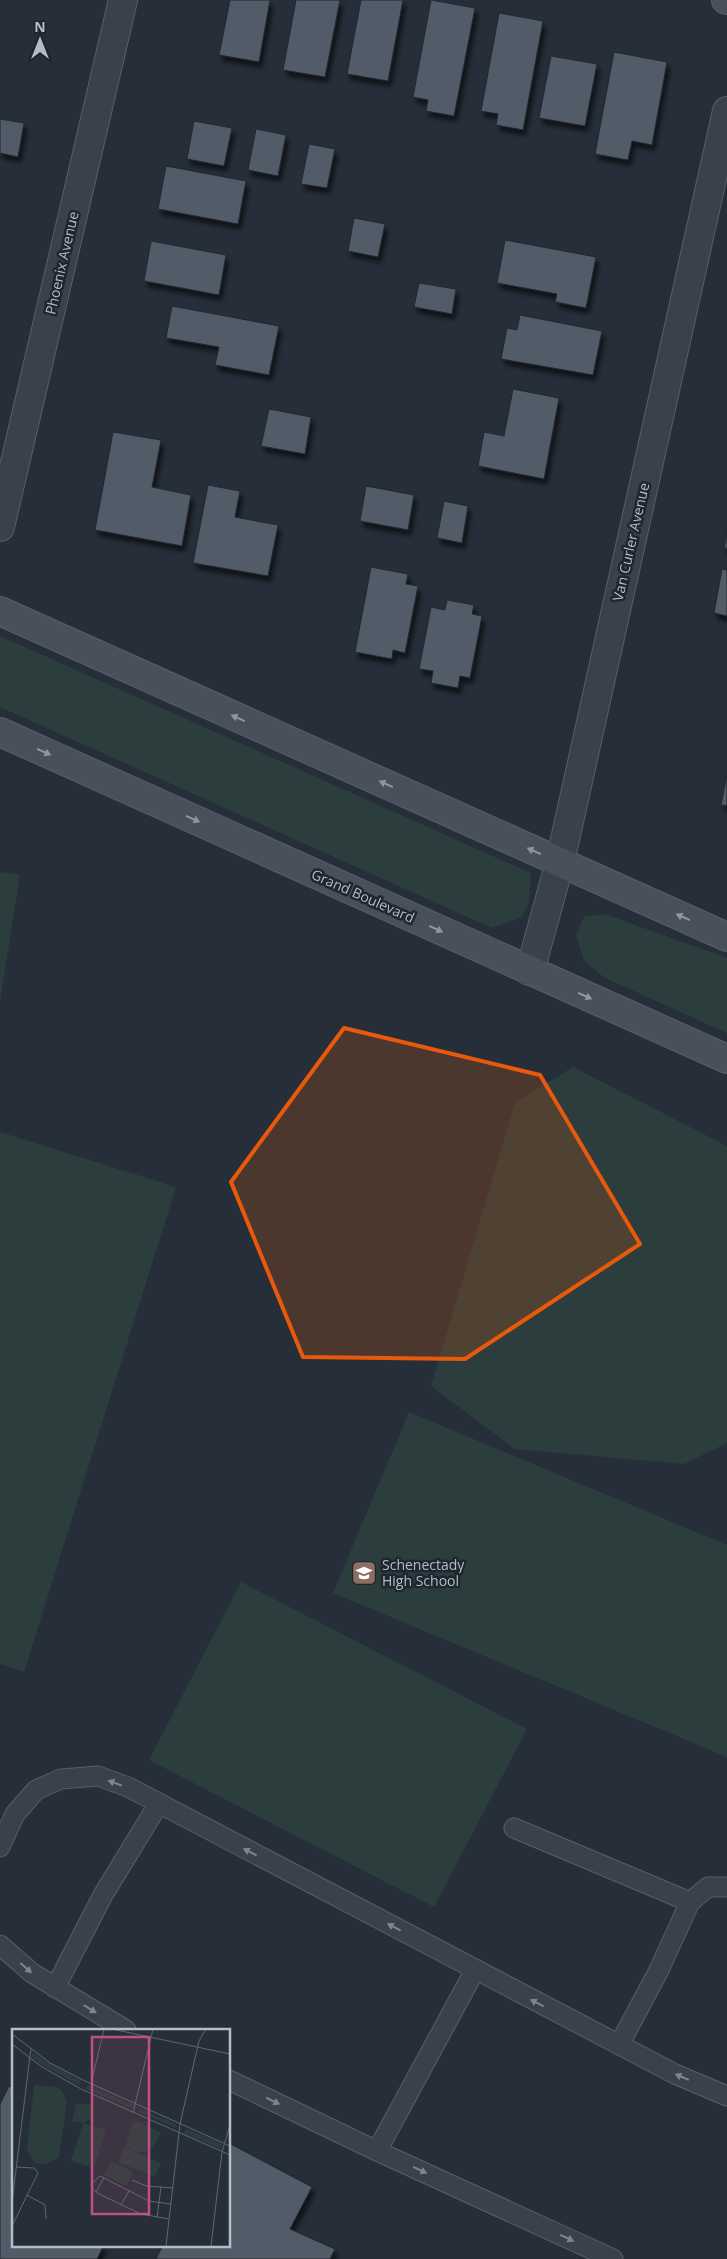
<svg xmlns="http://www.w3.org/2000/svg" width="727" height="2259" viewBox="0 0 727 2259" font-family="'Open Sans',sans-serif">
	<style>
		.green { fill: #2b3d3c }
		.building { fill: #515b67; stroke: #202831; filter: url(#shadow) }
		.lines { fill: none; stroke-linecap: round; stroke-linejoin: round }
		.lane-casing { stroke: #575f68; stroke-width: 21 }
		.street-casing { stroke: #575f68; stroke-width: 30 }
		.secondary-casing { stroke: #575f68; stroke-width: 30 }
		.lane { stroke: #39414a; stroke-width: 19 }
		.street { stroke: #39414a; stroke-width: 28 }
		.secondary { stroke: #48505c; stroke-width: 28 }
		.oneway { fill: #8f96a0 }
		.oneway2 { fill: #7d858e }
		.marked { fill: #e8590c; fill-opacity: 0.2; stroke: #e8590c; stroke-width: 4; stroke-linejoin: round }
		.labels { text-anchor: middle; stroke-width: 5; stroke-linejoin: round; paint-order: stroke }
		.street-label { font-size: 14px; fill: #b5bcc5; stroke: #1e262f }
		.poi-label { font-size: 14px; fill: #b5bcc5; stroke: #1e262f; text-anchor: start }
		.inset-road { fill: none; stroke: #5f6771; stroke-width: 1 }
		.view { fill: #bd5180; fill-opacity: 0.15; stroke: #bd5180; stroke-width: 2.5 }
		.inset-edge { fill: none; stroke: #b5bcc5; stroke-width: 2.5 }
	</style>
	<defs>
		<filter id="shadow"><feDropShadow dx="3" dy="5.5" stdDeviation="2.5" flood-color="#0009"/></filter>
	</defs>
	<rect width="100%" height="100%" fill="#262f39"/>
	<g class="green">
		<polygon points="0,636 531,873 529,902 522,917 492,928 0,707"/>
		<polygon points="0,872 20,875 0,1001"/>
		<polygon points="605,914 727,958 727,1033 605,978 584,961 576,934 584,917"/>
		<polygon points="573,1067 727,1146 727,1443 684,1464 515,1449 431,1386 515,1103"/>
		<polygon points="0,1132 176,1187 24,1672 0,1664"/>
		<polygon points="409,1412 727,1545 727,1757 333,1593"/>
		<polygon points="241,1582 527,1729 434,1907 149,1760"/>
	</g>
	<g class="building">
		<polygon points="230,0 270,0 259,62 219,55"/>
		<polygon points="296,0 340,0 325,77 283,70"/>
		<polygon points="361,0 403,0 388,81 347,74"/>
		<polygon points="431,0 475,8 454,116 426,111 428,100 413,97"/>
		<polygon points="499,13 543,21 523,130 496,125 498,114 481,111"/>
		<polygon points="614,52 667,62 652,145 632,141 628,160 595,154"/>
		<polygon points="551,56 597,64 585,126 539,118"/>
		<polygon points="0,119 24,123 18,157 0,153"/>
		<polygon points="194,121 232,128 224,166 187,159"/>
		<polygon points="256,129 286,135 278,176 248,170"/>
		<polygon points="309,144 335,149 327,188 301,184"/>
		<polygon points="166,166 246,181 238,224 158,209"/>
		<polygon points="354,218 385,224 378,257 348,251"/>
		<polygon points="505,240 596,257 586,308 555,302 557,294 497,283"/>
		<polygon points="151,241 226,255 219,295 144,281"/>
		<polygon points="419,283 456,289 452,314 414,307"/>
		<polygon points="172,306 279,326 269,375 215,365 219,347 166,338"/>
		<polygon points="520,315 602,331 593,375 501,359 507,328 517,330"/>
		<polygon points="513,389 559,398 544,479 478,466 484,432 504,436"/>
		<polygon points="269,409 311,417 305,454 261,446"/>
		<polygon points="113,432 161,440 152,487 191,495 182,546 95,530"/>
		<polygon points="208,485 240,491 235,517 278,525 268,576 193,563"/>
		<polygon points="366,486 414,495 408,530 360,521"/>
		<polygon points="444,501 468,506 462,543 437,538"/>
		<polygon points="727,532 727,549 724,548"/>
		<polygon points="371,567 408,574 406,584 418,586 405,653 393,650 392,659 355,652"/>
		<polygon points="722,569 727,570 727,616 714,613"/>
		<polygon points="447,600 474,605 472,614 482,616 470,678 460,676 458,688 431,683 433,671 419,669 431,607 445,610"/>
		<polygon points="727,774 727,806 721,805"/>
		<polygon points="9,2086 14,2088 14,2245 104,2245 97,2259 0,2259 0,2104"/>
		<polygon points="229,2143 312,2187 290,2229 335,2249 330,2259 156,2259 163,2245 229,2245"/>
	</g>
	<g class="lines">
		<defs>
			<g id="lane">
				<polyline points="514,1828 690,1902"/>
				<polyline points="0,1847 15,1814 36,1790 61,1779 98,1776 128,1787 675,2074 727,2096"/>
				<polyline points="0,1945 32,1973 126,2030"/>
				<polyline points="55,1988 103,1895 159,1803"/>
				<polyline points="619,2045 659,1970 690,1902 708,1887 727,1887"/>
				<polyline points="229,2080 377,2151 613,2259"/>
				<polyline points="377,2151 475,1970"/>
			</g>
			<g id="street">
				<polyline points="0,527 123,0"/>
				<polyline points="530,971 560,862 727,111"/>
			</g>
			<g id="secondary">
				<polyline points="726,0 727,0"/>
				<polyline points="0,611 727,937"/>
				<polyline points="0,732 727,1059"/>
			</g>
		</defs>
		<use href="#lane" class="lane-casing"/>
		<use href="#street" class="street-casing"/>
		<use href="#secondary" class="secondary-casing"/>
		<use href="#lane" class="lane"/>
		<use href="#street" class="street"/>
		<use href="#secondary" class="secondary"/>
	</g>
	<defs><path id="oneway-solid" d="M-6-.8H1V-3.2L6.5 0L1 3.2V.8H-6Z" transform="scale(1.25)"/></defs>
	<g class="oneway">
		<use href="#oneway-solid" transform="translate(238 718) rotate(-156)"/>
		<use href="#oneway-solid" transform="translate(44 752) rotate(24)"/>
		<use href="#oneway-solid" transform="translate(386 784) rotate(-156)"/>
		<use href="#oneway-solid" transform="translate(193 819) rotate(24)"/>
		<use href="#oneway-solid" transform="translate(534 851) rotate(-156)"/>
		<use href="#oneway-solid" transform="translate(683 917) rotate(-156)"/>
		<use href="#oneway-solid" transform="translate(436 929) rotate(24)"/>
		<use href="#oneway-solid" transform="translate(585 996) rotate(24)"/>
	</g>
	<g class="oneway2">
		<use href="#oneway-solid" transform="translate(115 1783) rotate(-160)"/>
		<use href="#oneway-solid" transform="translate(250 1852) rotate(-152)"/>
		<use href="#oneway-solid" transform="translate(394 1927) rotate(-152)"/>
		<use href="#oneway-solid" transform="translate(26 1968) rotate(41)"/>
		<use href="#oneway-solid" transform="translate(537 2003) rotate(-153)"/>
		<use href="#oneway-solid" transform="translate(90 2009) rotate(32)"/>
		<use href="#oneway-solid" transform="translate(682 2077) rotate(-157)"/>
		<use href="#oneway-solid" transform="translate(273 2101) rotate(26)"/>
		<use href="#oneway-solid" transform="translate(420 2170) rotate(25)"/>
		<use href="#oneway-solid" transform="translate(567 2238) rotate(25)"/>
	</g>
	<path class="marked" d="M344,1028L540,1075L640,1244L465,1359L303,1357L231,1182Z"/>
	<defs>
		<symbol id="school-square" viewBox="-11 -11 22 22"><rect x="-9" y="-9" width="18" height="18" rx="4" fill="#8d6e63" stroke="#1e262f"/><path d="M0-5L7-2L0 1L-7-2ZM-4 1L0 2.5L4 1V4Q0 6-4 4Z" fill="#fff"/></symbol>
	</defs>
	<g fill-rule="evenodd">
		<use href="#school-square" x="350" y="1559" width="28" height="28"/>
	</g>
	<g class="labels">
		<g class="street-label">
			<text transform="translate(62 263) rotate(-77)" y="5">Phoenix Avenue</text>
			<text transform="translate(631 542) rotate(-77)" y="5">Van Curler Avenue</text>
			<text transform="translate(363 896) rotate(24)" y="5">Grand Boulevard</text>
		</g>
		<g class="poi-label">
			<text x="382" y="1570">Schenectady<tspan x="382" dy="16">High School</tspan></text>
		</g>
	</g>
	<g transform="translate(12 2029)">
		<rect width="218" height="218" fill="#262f39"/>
		<path d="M20,24L69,52V55L66,56L28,35L20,28ZM22,56L44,58L50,62L55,72L47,129L32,136L23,134L15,121ZM75,56L122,76L121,80L73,60ZM64,74L82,76L80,89L72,94L94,101L82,139L59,132L71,94L60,92ZM127,80L164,95L165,99L126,83ZM125,92L149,104L141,119L134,123L121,122L149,134L143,148L106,133L112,118L120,121L114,116L120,94ZM175,100L210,115L209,120L171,104ZM99,132L121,143L114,157L92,146Z" fill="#2b3d3c"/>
		<path class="inset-road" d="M100,0L218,25M0,5L38,34L73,52L218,117M0,15L30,38L69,60L218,126M79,55L92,0M121,84L141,0M120,151L134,157L161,159M84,163L92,149M15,166L33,176L34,190M0,173L19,19M109,176L117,162M145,189L149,158M157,190L129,185L89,166L80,160L79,155L88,147L137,172L159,175M0,197L26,144L22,139L4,138M154,217L168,95L187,12L194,0M199,217L210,123L218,96"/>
		<path class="view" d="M80,8H137V185H80Z"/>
		<rect width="218" height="218" class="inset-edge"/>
	</g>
	<g transform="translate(40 40)" stroke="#1e262f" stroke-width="4" paint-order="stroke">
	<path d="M0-4L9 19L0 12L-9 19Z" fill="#b5bcc5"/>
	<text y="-8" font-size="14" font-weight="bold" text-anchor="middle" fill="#b5bcc5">N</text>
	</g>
</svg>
